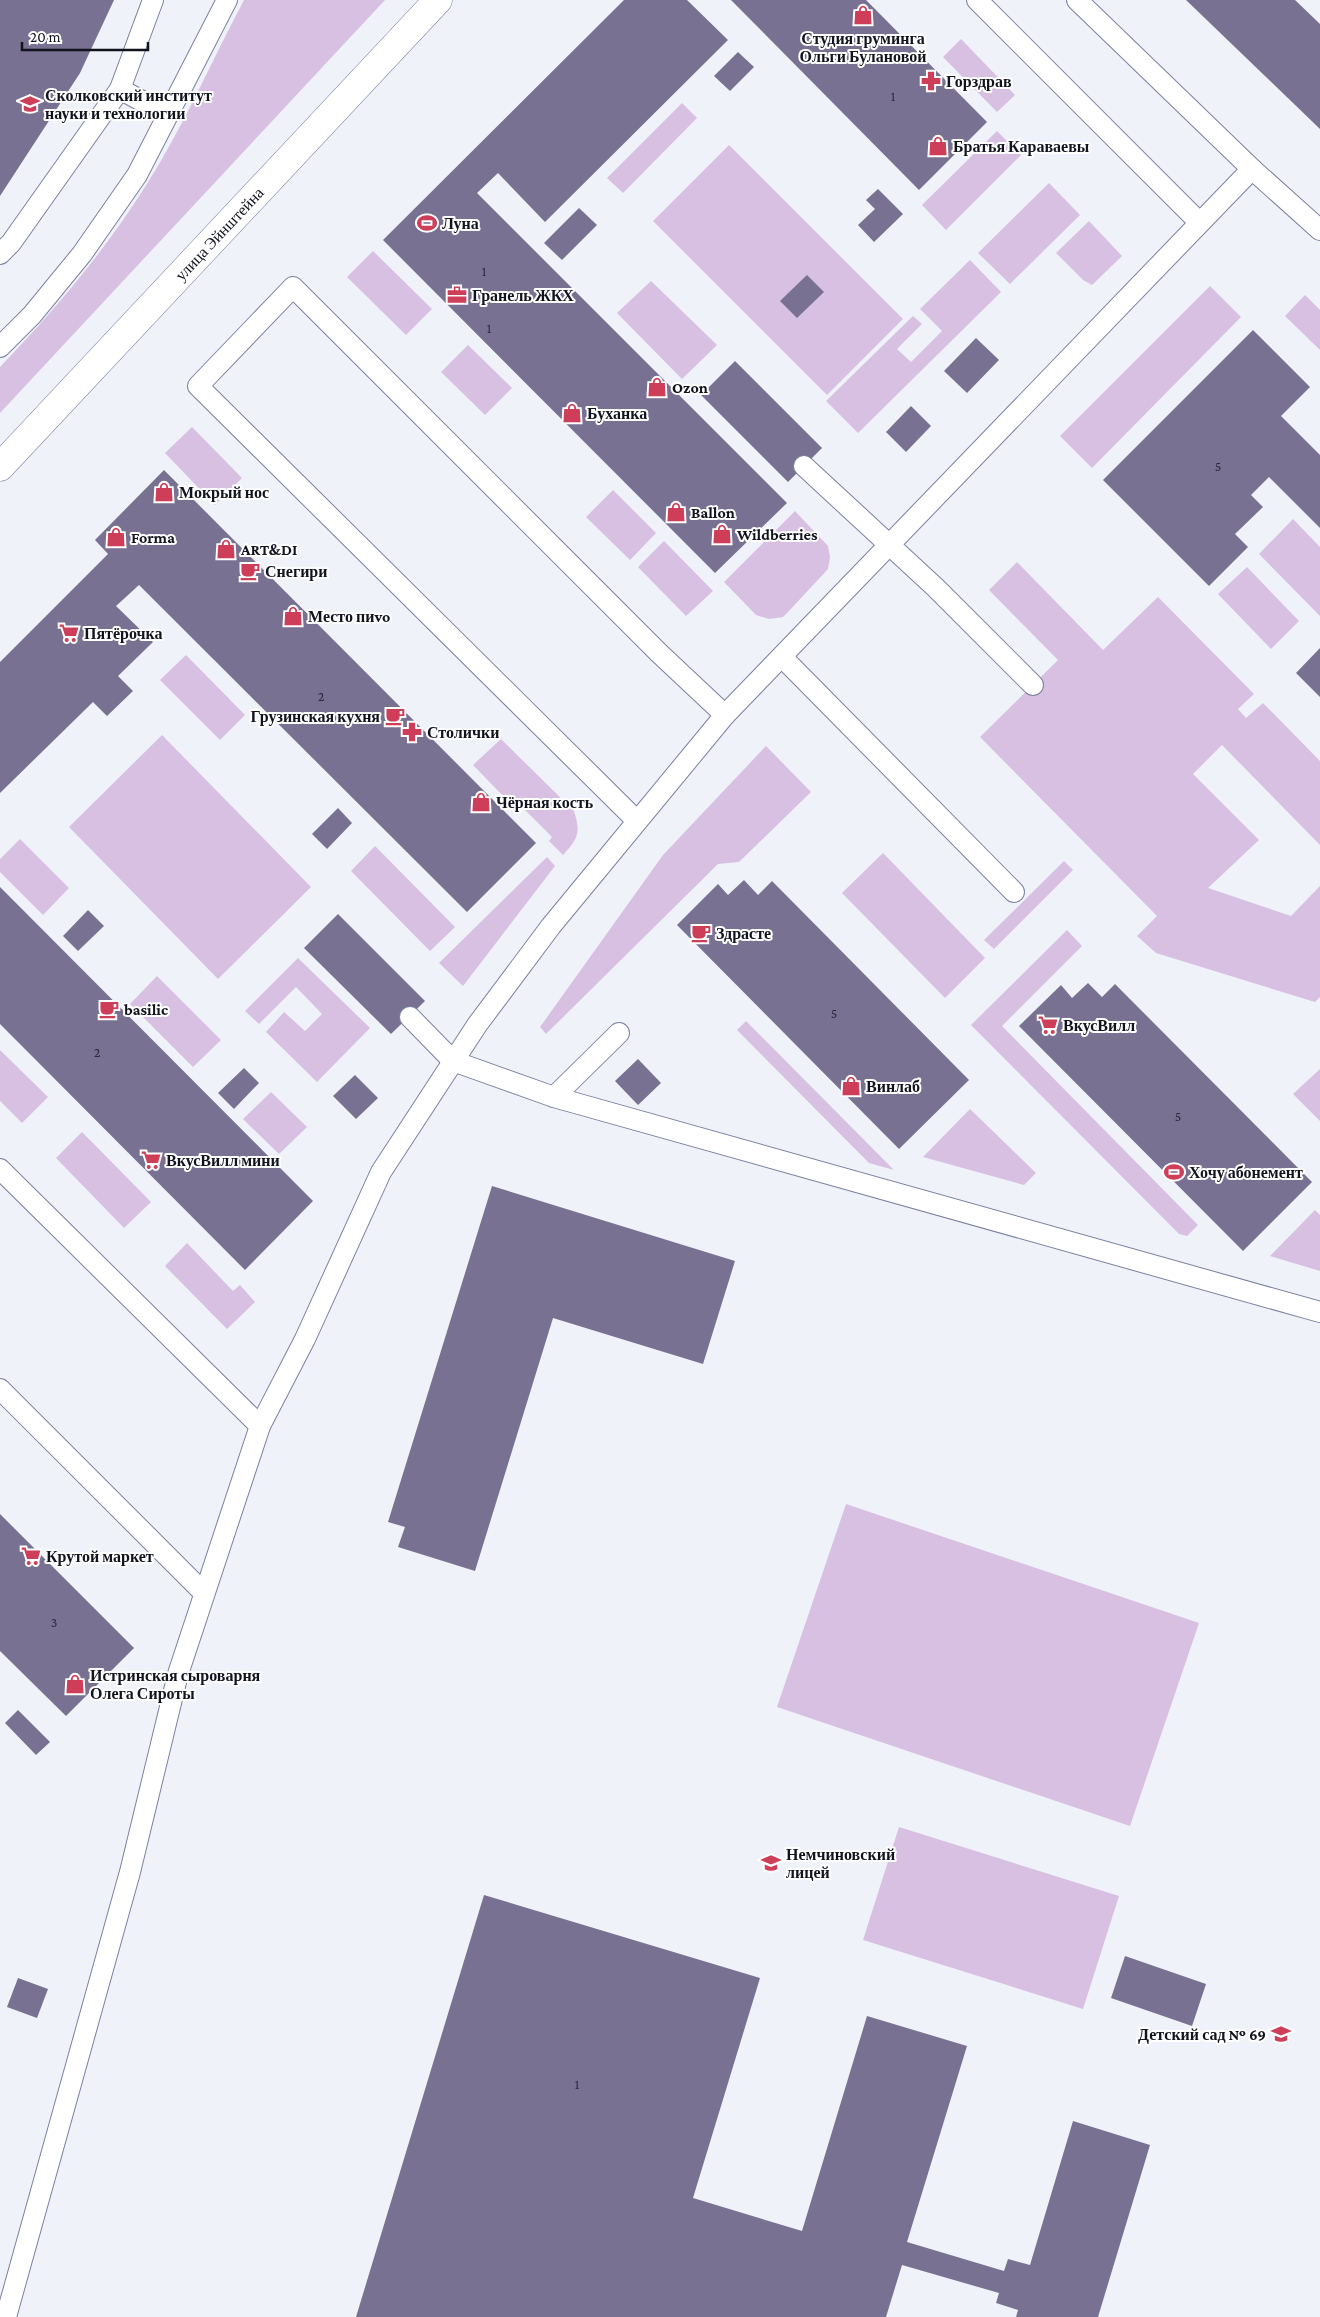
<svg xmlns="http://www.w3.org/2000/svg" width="1320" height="2317" viewBox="0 0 1320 2317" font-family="'Crimson Pro',serif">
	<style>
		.green { fill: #d7c0e2 }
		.building { fill: #787191 }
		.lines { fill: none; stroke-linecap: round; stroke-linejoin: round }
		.service-casing { stroke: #7a81a1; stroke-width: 22 }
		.minor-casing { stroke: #7a81a1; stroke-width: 29 }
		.service { stroke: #fff; stroke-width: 20 }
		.minor { stroke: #fff; stroke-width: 28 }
		.labels { text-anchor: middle; stroke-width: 4; stroke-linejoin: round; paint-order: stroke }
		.number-label { font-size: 14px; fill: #2b2a3c }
		.poi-label { font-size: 16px; font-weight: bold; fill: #11131f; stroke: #fff; text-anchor: start }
		.street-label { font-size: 16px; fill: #11131f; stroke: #fff }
	</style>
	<rect width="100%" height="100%" fill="#f0f2f9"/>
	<g class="green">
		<path d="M244,0H385L0,413V367C54,311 103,253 145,187C183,128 211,62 244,0Z"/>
		<polygon points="961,39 1015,95 997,112 943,57"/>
		<polygon points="682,103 697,118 623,193 607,178"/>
		<polygon points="997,131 1021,155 946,230 922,205"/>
		<polygon points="729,145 903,319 827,395 653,221"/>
		<polygon points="1049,183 1080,215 1010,284 978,253"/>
		<polygon points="1089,221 1122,256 1092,285 1083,280 1056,253"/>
		<polygon points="373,251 432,309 406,335 347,277"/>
		<polygon points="970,260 1001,292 858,433 826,401 913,316 922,324 897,349 911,362 942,331 920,309"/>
		<polygon points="651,281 717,345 682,379 617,313"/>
		<polygon points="1210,286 1241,317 1092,468 1060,436"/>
		<polygon points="1305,295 1320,310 1320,350 1285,316"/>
		<polygon points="468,345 512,388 485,415 441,372"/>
		<polygon points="192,427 242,478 215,505 165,453"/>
		<polygon points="613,490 656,533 630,560 586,517"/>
		<polygon points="795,511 828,546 830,557 828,569 788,612 783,617 769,619 756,615 724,582"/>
		<polygon points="1293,519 1320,547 1320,616 1259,554"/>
		<polygon points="664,541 713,591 686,616 638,567"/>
		<polygon points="1017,562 1103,650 1158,597 1254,694 1238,709 1246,718 1263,703 1320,761 1320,845 1222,745 1193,774 1259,840 1208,888 1291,916 1320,886 1320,997 1315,1002 1156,953 1137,936 1157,916 980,737 1058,660 989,590"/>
		<polygon points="1247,567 1299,621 1271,649 1218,594"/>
		<polygon points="186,655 245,715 220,740 160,680"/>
		<polygon points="162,735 311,887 218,979 69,827"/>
		<path d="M501,739L574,811C581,833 578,839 563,855L549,841L552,837L510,795L506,799L473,765Z"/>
		<polygon points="766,746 811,792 739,862 718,864 546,1034 540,1027 663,855"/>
		<polygon points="20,839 69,888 43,915 0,872 0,859"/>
		<polygon points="375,846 455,927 430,951 351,871"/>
		<polygon points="883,853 985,958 945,998 842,893"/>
		<polygon points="547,857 555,866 463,986 439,963"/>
		<polygon points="1064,861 1073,870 994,949 984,940"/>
		<polygon points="1067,930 1082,946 1002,1026 1198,1225 1187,1236 1179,1234 971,1025"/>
		<polygon points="298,958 370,1028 317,1082 266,1032 284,1012 305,1031 322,1014 296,987 259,1024 245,1011"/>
		<polygon points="157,976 221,1040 193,1067 130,1004"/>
		<polygon points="746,1021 894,1170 869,1163 737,1030"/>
		<polygon points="0,1050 48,1097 22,1123 0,1101"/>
		<polygon points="1320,1069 1320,1121 1293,1094"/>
		<polygon points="271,1092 307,1127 279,1154 243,1119"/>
		<polygon points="970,1109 1036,1173 1024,1185 923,1157"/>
		<polygon points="82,1132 151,1202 124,1228 56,1158"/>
		<polygon points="1315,1210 1320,1215 1320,1271 1270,1256"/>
		<polygon points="187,1243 233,1291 240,1285 255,1302 227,1329 165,1266"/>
		<polygon points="846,1504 1199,1623 1130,1826 777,1707"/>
		<polygon points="899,1827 1119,1896 1083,2009 863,1940"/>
	</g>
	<g class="building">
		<polygon points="0,0 114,0 80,73 0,196"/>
		<polygon points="624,0 687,0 728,40 545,222 498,173 477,193 787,503 715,573 383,240"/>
		<polygon points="731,0 866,0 987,122 919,190"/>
		<polygon points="1186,0 1295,0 1320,24 1320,129"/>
		<polygon points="738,52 754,67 730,91 714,76"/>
		<polygon points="878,189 903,214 874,242 858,225 875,209 866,200"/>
		<polygon points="579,208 597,225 562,260 544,243"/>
		<polygon points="807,275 824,292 797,318 780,301"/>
		<polygon points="1253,330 1310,387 1281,416 1320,455 1320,528 1269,477 1251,495 1263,507 1235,534 1248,547 1209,586 1103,480"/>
		<polygon points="976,338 999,360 967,393 944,371"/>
		<polygon points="735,361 822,448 788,482 701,395"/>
		<polygon points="911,406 931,426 906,452 886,432"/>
		<polygon points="164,470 536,843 467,912 139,585 116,606 153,642 118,676 133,691 107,716 93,702 0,793 0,662 108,554 95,540"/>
		<polygon points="1320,648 1320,697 1296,673"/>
		<polygon points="338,808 352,823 327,849 312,834"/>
		<polygon points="744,880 758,895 772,881 969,1080 899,1149 677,925 718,884 728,895"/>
		<polygon points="0,887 313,1201 245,1270 0,1024"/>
		<polygon points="88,910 104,926 78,951 63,936"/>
		<polygon points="338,914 425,1001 391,1034 304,948"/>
		<polygon points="1088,983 1102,997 1115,984 1312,1182 1243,1251 1019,1026 1061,985 1072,998"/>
		<polygon points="638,1059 661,1083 638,1105 615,1081"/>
		<polygon points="244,1068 259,1083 234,1109 218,1093"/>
		<polygon points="355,1075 378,1098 356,1119 333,1096"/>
		<polygon points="492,1186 735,1261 703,1364 553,1318 475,1571 398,1547 405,1527 388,1522"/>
		<polygon points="0,1514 134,1648 66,1716 0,1651"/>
		<polygon points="18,1710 50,1742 36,1755 5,1723"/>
		<polygon points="484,1895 760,1978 693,2198 802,2231 867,2016 967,2046 907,2242 1004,2271 1008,2259 1030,2265 1073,2121 1150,2145 1098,2317 1016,2317 1018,2310 996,2303 999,2293 902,2265 886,2317 356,2317"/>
		<polygon points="1125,1956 1206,1984 1192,2026 1111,1998"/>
		<polygon points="18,1978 48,1989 37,2018 7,2007"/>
	</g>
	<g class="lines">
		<defs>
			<g id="service">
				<polyline points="977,0 1199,222"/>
				<polyline points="120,89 167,115"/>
				<polyline points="1252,169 1320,230"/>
				<polyline points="0,254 11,243 120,89 153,0"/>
				<polyline points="0,347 32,315 82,254 137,175 227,0"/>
				<polyline points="804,466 936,588 1033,685"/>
				<polyline points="782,657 1014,892"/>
				<polyline points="637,821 198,386 293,287 659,653 725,715"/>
				<polyline points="410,1017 453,1061 554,1097 1320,1312"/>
				<polyline points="554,1097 619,1033"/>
				<polyline points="0,1169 260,1426 305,1339 381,1172 477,1025 551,926 725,715 1252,169 1077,0"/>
				<polyline points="0,1389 204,1593"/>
				<polyline points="6,2317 130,1872 178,1674 260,1426"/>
			</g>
			<g id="minor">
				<path id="s1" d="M0,467L438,0"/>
			</g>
		</defs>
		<use href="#service" class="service-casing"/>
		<use href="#minor" class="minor-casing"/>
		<use href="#service" class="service"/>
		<use href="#minor" class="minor"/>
	</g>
	<defs>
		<symbol id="shop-bare" viewBox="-9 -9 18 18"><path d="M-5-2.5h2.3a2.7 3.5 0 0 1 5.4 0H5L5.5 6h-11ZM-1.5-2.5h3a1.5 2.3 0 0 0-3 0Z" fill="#ce3e58" stroke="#fff" stroke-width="2.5" paint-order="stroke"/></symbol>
		<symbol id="pharmacy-bare" viewBox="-9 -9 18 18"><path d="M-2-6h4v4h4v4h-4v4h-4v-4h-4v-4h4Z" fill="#ce3e58" stroke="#fff" stroke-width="2.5" paint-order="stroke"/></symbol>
		<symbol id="university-bare" viewBox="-9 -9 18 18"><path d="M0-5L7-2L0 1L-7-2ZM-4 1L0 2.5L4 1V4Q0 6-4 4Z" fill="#ce3e58" stroke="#fff" stroke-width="2.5" paint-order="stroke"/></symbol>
		<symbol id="stadium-bare" viewBox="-9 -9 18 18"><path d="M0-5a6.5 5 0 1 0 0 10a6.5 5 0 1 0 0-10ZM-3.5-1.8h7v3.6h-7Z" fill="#ce3e58" stroke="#fff" stroke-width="2.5" paint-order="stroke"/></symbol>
		<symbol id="office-bare" viewBox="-9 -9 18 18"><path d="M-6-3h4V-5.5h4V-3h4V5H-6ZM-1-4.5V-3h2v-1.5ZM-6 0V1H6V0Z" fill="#ce3e58" stroke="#fff" stroke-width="2.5" paint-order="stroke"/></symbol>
		<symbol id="cafe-bare" viewBox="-9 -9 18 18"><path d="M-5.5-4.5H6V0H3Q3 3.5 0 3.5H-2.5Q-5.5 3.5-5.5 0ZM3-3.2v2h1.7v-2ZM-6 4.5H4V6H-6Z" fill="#ce3e58" stroke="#fff" stroke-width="2.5" paint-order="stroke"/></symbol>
		<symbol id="supermarket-bare" viewBox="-9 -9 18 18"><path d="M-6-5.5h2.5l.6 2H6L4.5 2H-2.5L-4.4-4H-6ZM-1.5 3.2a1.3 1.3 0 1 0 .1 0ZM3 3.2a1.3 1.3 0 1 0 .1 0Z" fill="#ce3e58" stroke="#fff" stroke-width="2.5" paint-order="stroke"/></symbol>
		<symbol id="school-bare" viewBox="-9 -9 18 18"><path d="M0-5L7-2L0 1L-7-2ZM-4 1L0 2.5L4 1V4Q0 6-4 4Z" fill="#ce3e58" stroke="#fff" stroke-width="2.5" paint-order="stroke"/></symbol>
	</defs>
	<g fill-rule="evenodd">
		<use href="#shop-bare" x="849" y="1" width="28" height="28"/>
		<use href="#pharmacy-bare" x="917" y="67" width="28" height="28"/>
		<use href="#university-bare" x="16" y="90" width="28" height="28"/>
		<use href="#shop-bare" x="924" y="132" width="28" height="28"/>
		<use href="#stadium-bare" x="413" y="209" width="28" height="28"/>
		<use href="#office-bare" x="443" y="281" width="28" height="28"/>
		<use href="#shop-bare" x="643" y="373" width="28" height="28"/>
		<use href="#shop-bare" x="558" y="399" width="28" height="28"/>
		<use href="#shop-bare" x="150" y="478" width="28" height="28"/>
		<use href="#shop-bare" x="662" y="498" width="28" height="28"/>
		<use href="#shop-bare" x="708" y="520" width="28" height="28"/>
		<use href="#shop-bare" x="102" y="523" width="28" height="28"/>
		<use href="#shop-bare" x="212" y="535" width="28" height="28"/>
		<use href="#cafe-bare" x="236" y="557" width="28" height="28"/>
		<use href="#shop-bare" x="279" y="602" width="28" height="28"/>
		<use href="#supermarket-bare" x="55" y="619" width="28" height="28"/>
		<use href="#cafe-bare" x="381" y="702" width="28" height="28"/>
		<use href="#pharmacy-bare" x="398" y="718" width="28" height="28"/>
		<use href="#shop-bare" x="467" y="788" width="28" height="28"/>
		<use href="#cafe-bare" x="687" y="919" width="28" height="28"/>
		<use href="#cafe-bare" x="95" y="995" width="28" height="28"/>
		<use href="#supermarket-bare" x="1034" y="1011" width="28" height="28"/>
		<use href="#shop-bare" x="837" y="1072" width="28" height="28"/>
		<use href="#supermarket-bare" x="137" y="1146" width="28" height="28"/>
		<use href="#stadium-bare" x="1160" y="1158" width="28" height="28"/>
		<use href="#supermarket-bare" x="17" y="1542" width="28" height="28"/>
		<use href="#shop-bare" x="61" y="1670" width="28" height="28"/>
		<use href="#school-bare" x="757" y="1849" width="28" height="28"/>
		<use href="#school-bare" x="1267" y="2020" width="28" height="28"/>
	</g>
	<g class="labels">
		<g class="number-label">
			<text x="893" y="101">1</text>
			<text x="484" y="276">1</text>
			<text x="489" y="333">1</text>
			<text x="1218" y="471">5</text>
			<text x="321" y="701">2</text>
			<text x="834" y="1018">5</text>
			<text x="97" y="1057">2</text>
			<text x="1178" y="1121">5</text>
			<text x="54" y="1627">3</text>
			<text x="577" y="2089">1</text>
		</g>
		<g class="poi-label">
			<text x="863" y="44" text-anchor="middle">Студия груминга<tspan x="863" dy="18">Ольги Булановой</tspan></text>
			<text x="946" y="87">Горздрав</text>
			<text x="45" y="101">Сколковский институт<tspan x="45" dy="18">науки и технологии</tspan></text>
			<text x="953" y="152">Братья Караваевы</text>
			<text x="442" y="229">Луна</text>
			<text x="472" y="301">Гранель ЖКХ</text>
			<text x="672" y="393">Ozon</text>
			<text x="587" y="419">Буханка</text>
			<text x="179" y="498">Мокрый нос</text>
			<text x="691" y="518">Ballon</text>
			<text x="737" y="540">Wildberries</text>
			<text x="131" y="543">Forma</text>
			<text x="241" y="555">ART&amp;DI</text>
			<text x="265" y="577">Снегири</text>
			<text x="308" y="622">Место пиvo</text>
			<text x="84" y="639">Пятёрочка</text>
			<text x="380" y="722" text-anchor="end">Грузинская кухня</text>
			<text x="427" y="738">Столички</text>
			<text x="496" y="808">Чёрная кость</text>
			<text x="716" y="939">Здрасте</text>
			<text x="124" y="1015">basilic</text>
			<text x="1063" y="1031">ВкусВилл</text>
			<text x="866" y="1092">Винлаб</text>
			<text x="166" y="1166">ВкусВилл мини</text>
			<text x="1189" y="1178">Хочу абонемент</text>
			<text x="46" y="1562">Крутой маркет</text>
			<text x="90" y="1681">Истринская сыроварня<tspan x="90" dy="18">Олега Сироты</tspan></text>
			<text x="786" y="1860">Немчиновский<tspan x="786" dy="18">лицей</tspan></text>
			<text x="1266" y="2040" text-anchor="end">Детский сад № 69</text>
		</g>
		<g class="street-label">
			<text dy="6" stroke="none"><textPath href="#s1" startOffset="320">улица Эйнштейна</textPath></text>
		</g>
	</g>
	<path d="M22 42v8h126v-8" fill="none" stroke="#11131f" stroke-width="2.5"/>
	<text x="30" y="42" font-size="15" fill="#11131f" stroke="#ffffff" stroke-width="4" paint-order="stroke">20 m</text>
</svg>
